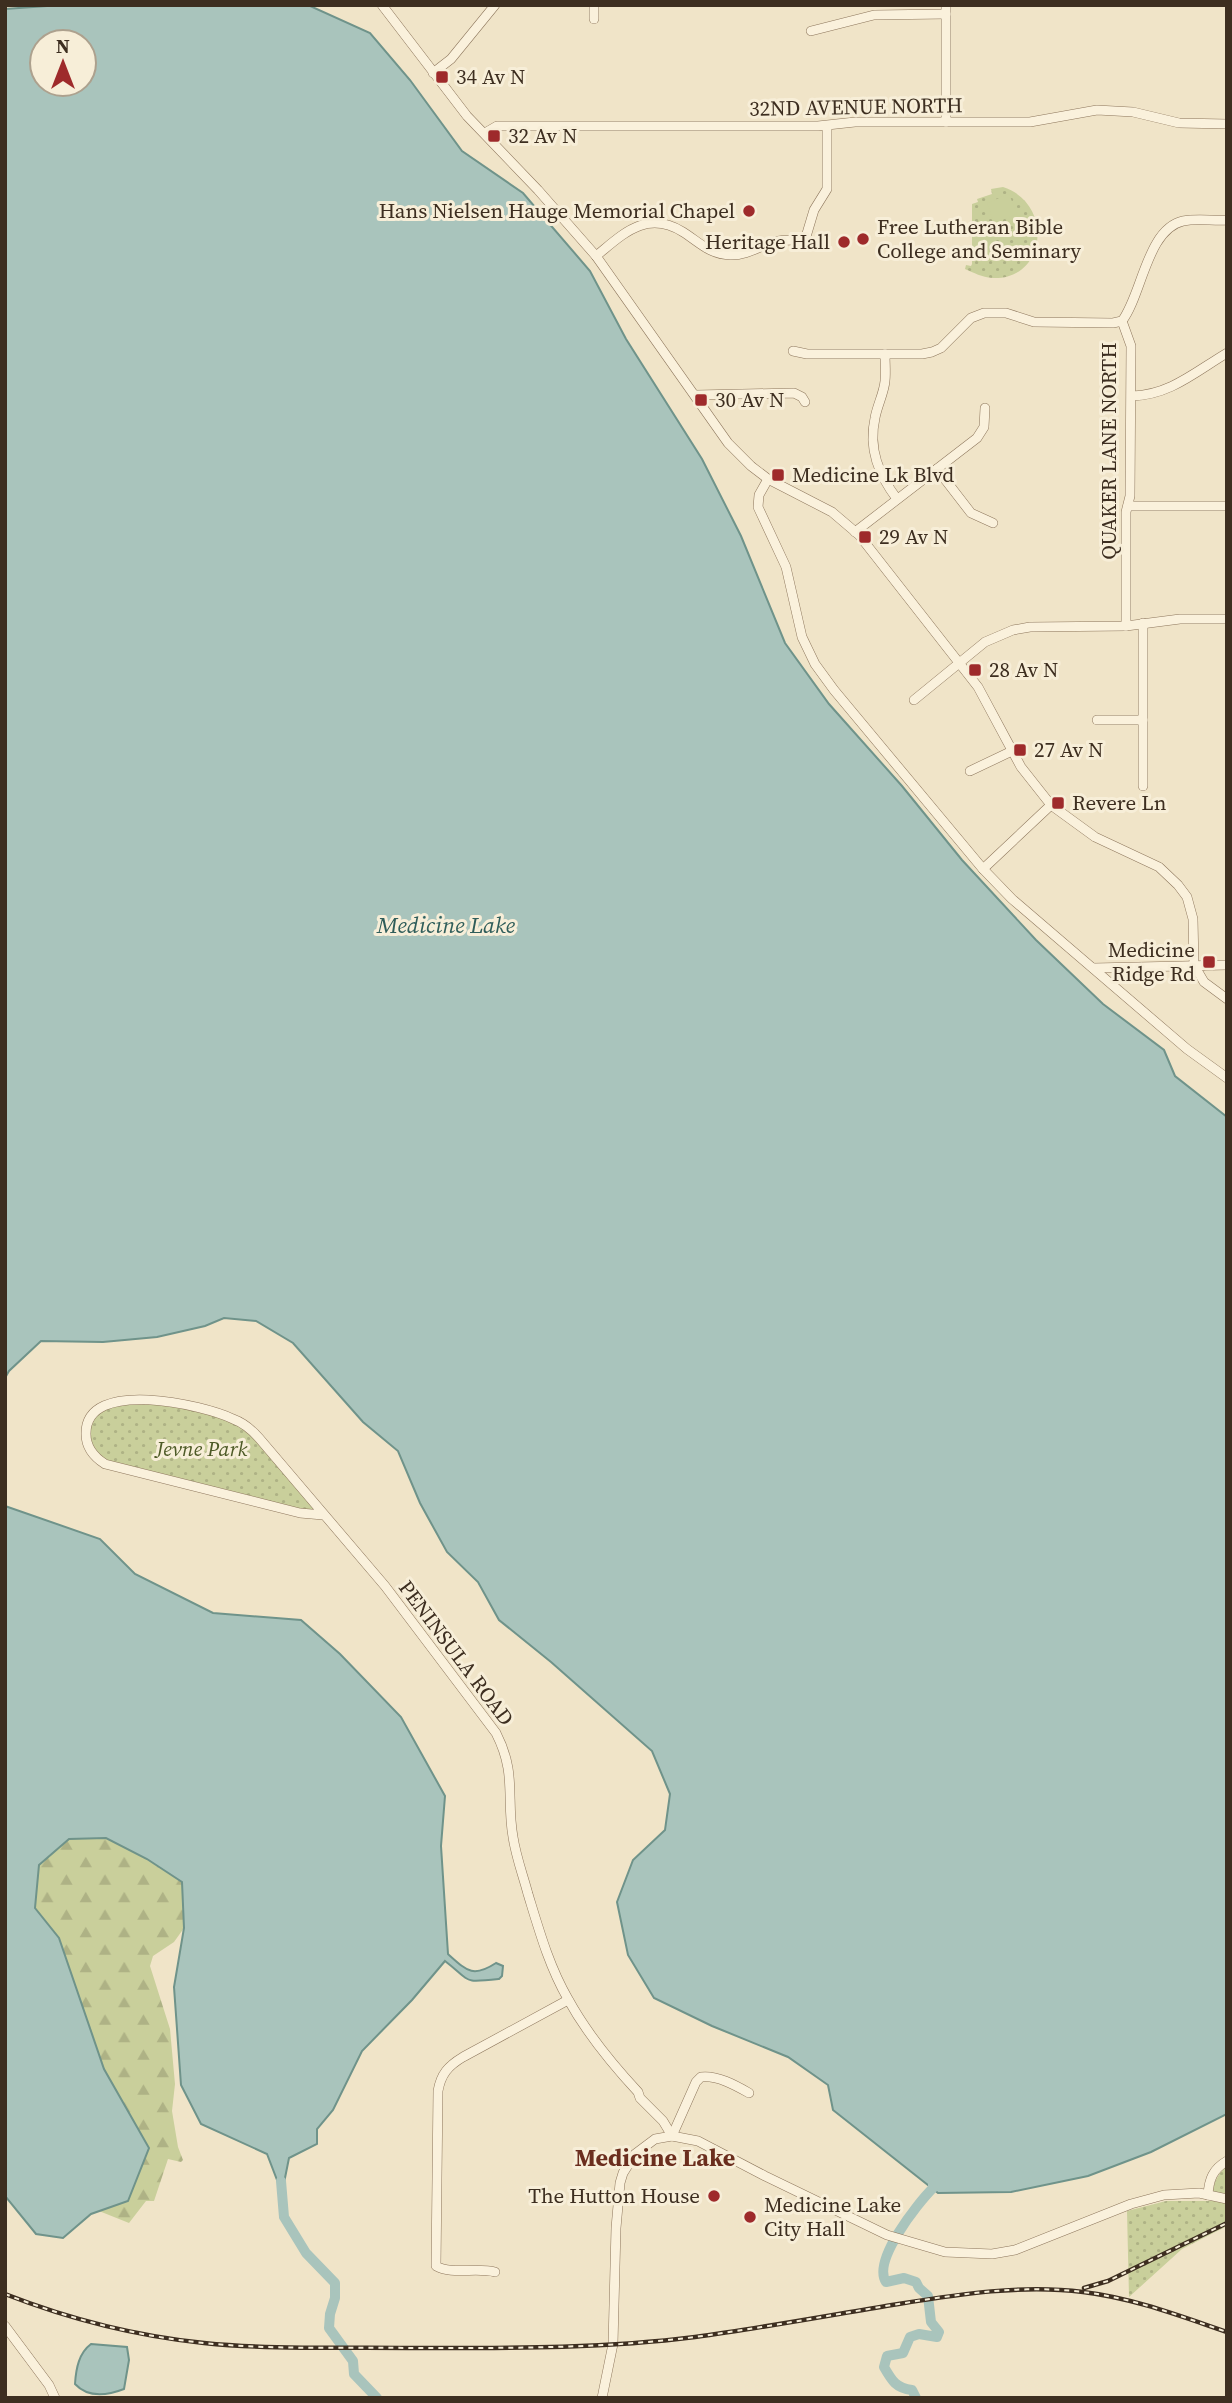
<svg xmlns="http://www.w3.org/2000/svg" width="1232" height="2403" viewBox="0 0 1232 2403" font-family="'Source Serif 4',serif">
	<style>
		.forest { fill: url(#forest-firs) }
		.park { fill: url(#park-dots) }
		.pitch { fill: #c9cf9b }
		.water { fill: #a9c4bc; stroke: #6f938a; stroke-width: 2; fill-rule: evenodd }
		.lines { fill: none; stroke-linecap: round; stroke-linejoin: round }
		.river { stroke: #a9c4bc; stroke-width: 10 }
		.minor-casing { stroke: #8d765c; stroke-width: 10 }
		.minor { stroke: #faf1dc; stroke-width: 9 }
		.rail-casing { stroke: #3d2e20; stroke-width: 4.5 }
		.rail { stroke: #f7eed8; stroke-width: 2; stroke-dasharray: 5; stroke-linecap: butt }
		.poi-dot { fill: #9e2a2b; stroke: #f7eed8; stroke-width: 2.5 }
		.labels { text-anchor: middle; stroke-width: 6; stroke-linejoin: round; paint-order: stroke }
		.poi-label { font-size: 21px; fill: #3d2e20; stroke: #f7eed8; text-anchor: start }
		.street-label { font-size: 21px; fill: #3d2e20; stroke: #f7eed8 }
		.park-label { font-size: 21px; font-style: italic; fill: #4d5a26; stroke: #f7eed8 }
		.water-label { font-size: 23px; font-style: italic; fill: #2f5d5a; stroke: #f7eed8 }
		.quarter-label { font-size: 24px; font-weight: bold; fill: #6b2e1e; stroke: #f7eed8 }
	</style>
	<defs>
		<pattern id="forest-firs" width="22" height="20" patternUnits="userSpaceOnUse" patternTransform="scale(1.75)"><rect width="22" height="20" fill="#c9cf9b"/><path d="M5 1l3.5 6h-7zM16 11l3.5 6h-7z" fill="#aeb285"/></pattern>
		<pattern id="park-dots" width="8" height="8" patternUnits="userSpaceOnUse" patternTransform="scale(1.75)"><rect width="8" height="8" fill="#c9cf9b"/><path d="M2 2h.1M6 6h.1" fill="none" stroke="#aeb285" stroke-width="1.8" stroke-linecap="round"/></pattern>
	</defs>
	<rect width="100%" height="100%" fill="#f0e4c8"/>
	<polygon class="forest" points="106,1838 147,1859 182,1882 184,1928 174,1942 153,1956 150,1966 170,2029 175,2084 172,2111 178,2147 183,2160 181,2162 168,2159 154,2201 146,2201 129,2223 99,2211 128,2201 148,2148 104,2069 59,1938 35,1908 39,1865 69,1839"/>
	<g class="park">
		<path d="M1003,187C1054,203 1047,281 992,278C982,277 974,273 965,269L966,265L971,266L972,264V204L978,202L977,199L992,194L991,189Z"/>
		<polygon points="115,1401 196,1408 240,1422 323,1515 98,1459 86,1429 102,1406"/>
		<path d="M1227,2166V2226L1182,2249L1129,2297L1127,2211L1166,2201H1211C1213,2186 1215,2176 1227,2166Z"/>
	</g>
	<polygon class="pitch" points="1009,194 1017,214 994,223 987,203"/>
	<g class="water">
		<path d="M61,5H308L370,33L410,80L462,151L523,193L590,271L626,339L702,459L741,536L785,643L829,704L902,786L962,860L1036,940L1103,1004L1164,1050L1175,1076L1227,1117V2114L1151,2152L1088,2176L1011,2192L938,2193L833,2110L828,2085L788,2057L712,2026L654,1998L628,1955L617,1902L633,1860L665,1830L670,1794L652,1751L551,1662L499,1620L478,1582L447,1552L420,1503L398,1451L363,1422L293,1343L256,1321L224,1318L205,1326L157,1337L103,1342L41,1341L9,1371L5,1378V9ZM84,42V84H42V42Z"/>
		<path d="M5,1506L100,1539L135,1574L213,1613L301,1620L340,1654L401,1717L445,1796L441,1846L448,1954C467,1971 473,1978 496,1963L503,1966L502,1976L499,1979C462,1983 472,1982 445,1961L412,2000L362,2051L333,2110L317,2129V2144L289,2158L282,2193L267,2154L201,2124L181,2085L174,1987L184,1928L182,1882L147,1859L106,1838L69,1839L39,1865L35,1908L59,1938L104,2069L149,2148L128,2201L91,2214L63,2238L36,2234L5,2196Z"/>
		<path d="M91,2344L127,2347L129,2360L124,2389C106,2396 88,2398 75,2384C76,2368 79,2353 91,2344Z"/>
	</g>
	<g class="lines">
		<g class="river">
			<polyline points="281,2181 284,2217 306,2253 335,2283 335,2298 330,2314 329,2328 353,2361 354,2374 377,2398"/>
			<path d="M916,2398L912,2390C896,2388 892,2381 884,2367L887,2356L903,2353L910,2337L919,2334L937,2337L939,2332L931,2322L928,2296L919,2288L916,2282L904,2278L886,2282C872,2261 917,2204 933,2188V2177"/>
		</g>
		<defs>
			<g id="minor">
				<polyline points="382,5 467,116 538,190 596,256 728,443 751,466 768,479 832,512 859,535 978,687 1021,767 1051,805 1095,837 1159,867 1178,885 1187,897 1193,919 1194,965 1204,982 1227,999"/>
				<polyline points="594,5 594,19"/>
				<polyline points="811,31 874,15 946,14"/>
				<polyline points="433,73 451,59 495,5"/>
				<polyline points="946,122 946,5"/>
				<polyline points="485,133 497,126 818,126 855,122 1030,122 1097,110 1133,112 1179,123 1227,124"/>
				<path d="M596,256C622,235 646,209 683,232C699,242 710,255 731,255C747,255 758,247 773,242C783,239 794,240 805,240L814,210L827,189V126"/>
				<polyline points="1122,321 1131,346 1130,496 1126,512 1126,626"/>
				<path d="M1122,321C1142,295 1147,229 1183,221C1197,218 1213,221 1227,220"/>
				<polyline points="793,351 807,354 922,354 932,352 941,348 971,318 984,313 1006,313 1034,322 1113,323 1122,321"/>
				<path d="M885,354C885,363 886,372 885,381C884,393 877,406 875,418C868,449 879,475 897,499"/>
				<polyline points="696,395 794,393 802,397 805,402"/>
				<path d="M1132,396C1170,395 1195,372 1227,353"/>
				<polyline points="937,469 971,513 993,523"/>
				<polyline points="768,479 759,495 758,507 786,567 802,637 815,664 834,690 983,869 1012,899 1187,1049 1227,1078"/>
				<polyline points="1128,506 1227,506"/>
				<polyline points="855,532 977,438 984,427 985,408"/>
				<polyline points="914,700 985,642 1013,630 1030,627 1126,626 1180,619 1227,619"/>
				<polyline points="1097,720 1143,720"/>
				<polyline points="970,771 1012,751"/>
				<polyline points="1143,786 1143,623"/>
				<polyline points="983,869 1051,805"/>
				<polyline points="1093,968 1227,965"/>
				<path d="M323,1515L300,1513L105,1464C94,1457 86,1448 86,1434C85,1377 204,1405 233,1419C244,1423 252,1430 259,1438L385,1586L496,1733C517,1774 506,1797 513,1837C516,1857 523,1875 528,1894C539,1930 549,1966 568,1999C586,2032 612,2064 638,2092L640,2098L663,2121L672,2136"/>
				<path d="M672,2136L696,2082L701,2077C717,2075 735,2085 749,2093"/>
				<path d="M1208,2195C1209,2179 1213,2169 1227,2161"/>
				<path d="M495,2272C477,2267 451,2275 436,2266L438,2091C441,2074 448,2066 463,2057L568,2000"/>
				<polyline points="5,2326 49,2385 55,2398"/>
				<polyline points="602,2398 613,2344 616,2228 620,2183 623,2173 635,2154 655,2139 672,2136 698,2141 765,2176 887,2235 945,2252 992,2254 1015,2250 1131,2204 1164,2195 1199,2193 1227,2199"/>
			</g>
		</defs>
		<use href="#minor" class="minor-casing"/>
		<use href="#minor" class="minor"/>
		<defs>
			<g id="rail">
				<polyline points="1084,2288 1108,2281 1227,2223"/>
				<path d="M5,2294C69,2319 136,2336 204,2343C272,2350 341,2347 409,2348C505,2348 600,2349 695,2337C761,2328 826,2316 892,2305C955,2295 1019,2284 1083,2292C1133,2298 1180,2316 1227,2332"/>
			</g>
		</defs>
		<use href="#rail" class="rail-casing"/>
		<use href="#rail" class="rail"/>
	</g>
	<g class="poi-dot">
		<rect x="435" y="70" width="14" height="14" rx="3.5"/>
		<rect x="487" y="129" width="14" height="14" rx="3.5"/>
		<circle cx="749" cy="211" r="7"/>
		<circle cx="863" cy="239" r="7"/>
		<circle cx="844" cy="242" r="7"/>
		<rect x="694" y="393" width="14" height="14" rx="3.5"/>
		<rect x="771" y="468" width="14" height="14" rx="3.5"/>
		<rect x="858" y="530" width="14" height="14" rx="3.5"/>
		<rect x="968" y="663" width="14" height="14" rx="3.5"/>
		<rect x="1013" y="743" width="14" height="14" rx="3.5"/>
		<rect x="1051" y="796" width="14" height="14" rx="3.5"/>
		<rect x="1202" y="955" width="14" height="14" rx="3.5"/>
		<circle cx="714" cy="2196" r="7"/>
		<circle cx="750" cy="2217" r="7"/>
	</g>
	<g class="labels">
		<g class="poi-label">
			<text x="456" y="84">34 Av N</text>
			<text x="508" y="143">32 Av N</text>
			<text x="735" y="218" text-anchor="end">Hans Nielsen Hauge Memorial Chapel</text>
			<text x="877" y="234">Free Lutheran Bible<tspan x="877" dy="24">College and Seminary</tspan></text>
			<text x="830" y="249" text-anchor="end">Heritage Hall</text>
			<text x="715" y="407">30 Av N</text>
			<text x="792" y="482">Medicine Lk Blvd</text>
			<text x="879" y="544">29 Av N</text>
			<text x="989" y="677">28 Av N</text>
			<text x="1034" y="757">27 Av N</text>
			<text x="1072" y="810">Revere Ln</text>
			<text x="1195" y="957" text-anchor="end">Medicine<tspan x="1195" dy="24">Ridge Rd</tspan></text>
			<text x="700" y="2203" text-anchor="end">The Hutton House</text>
			<text x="764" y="2212">Medicine Lake<tspan x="764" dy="24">City Hall</tspan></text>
		</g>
		<g class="street-label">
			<text transform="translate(856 107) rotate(-1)" y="7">32ND AVENUE NORTH</text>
			<text transform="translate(1109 451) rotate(-90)" y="7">QUAKER LANE NORTH</text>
			<text transform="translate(456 1653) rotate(53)" y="7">PENINSULA ROAD</text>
		</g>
		<g class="park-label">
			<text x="202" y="1456">Jevne Park</text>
		</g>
		<g class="water-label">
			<text x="446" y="933">Medicine Lake</text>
		</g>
		<g class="quarter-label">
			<text x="655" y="2166">Medicine Lake</text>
		</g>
	</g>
	<rect width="1232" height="2403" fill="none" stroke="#3d2e20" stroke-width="14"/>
	<g transform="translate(63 63)"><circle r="33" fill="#f7eed8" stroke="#ada18e" stroke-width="2"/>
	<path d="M0-5L12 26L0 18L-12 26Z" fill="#9e2a2b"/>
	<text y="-10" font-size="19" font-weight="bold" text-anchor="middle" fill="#3d2e20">N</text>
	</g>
</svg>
